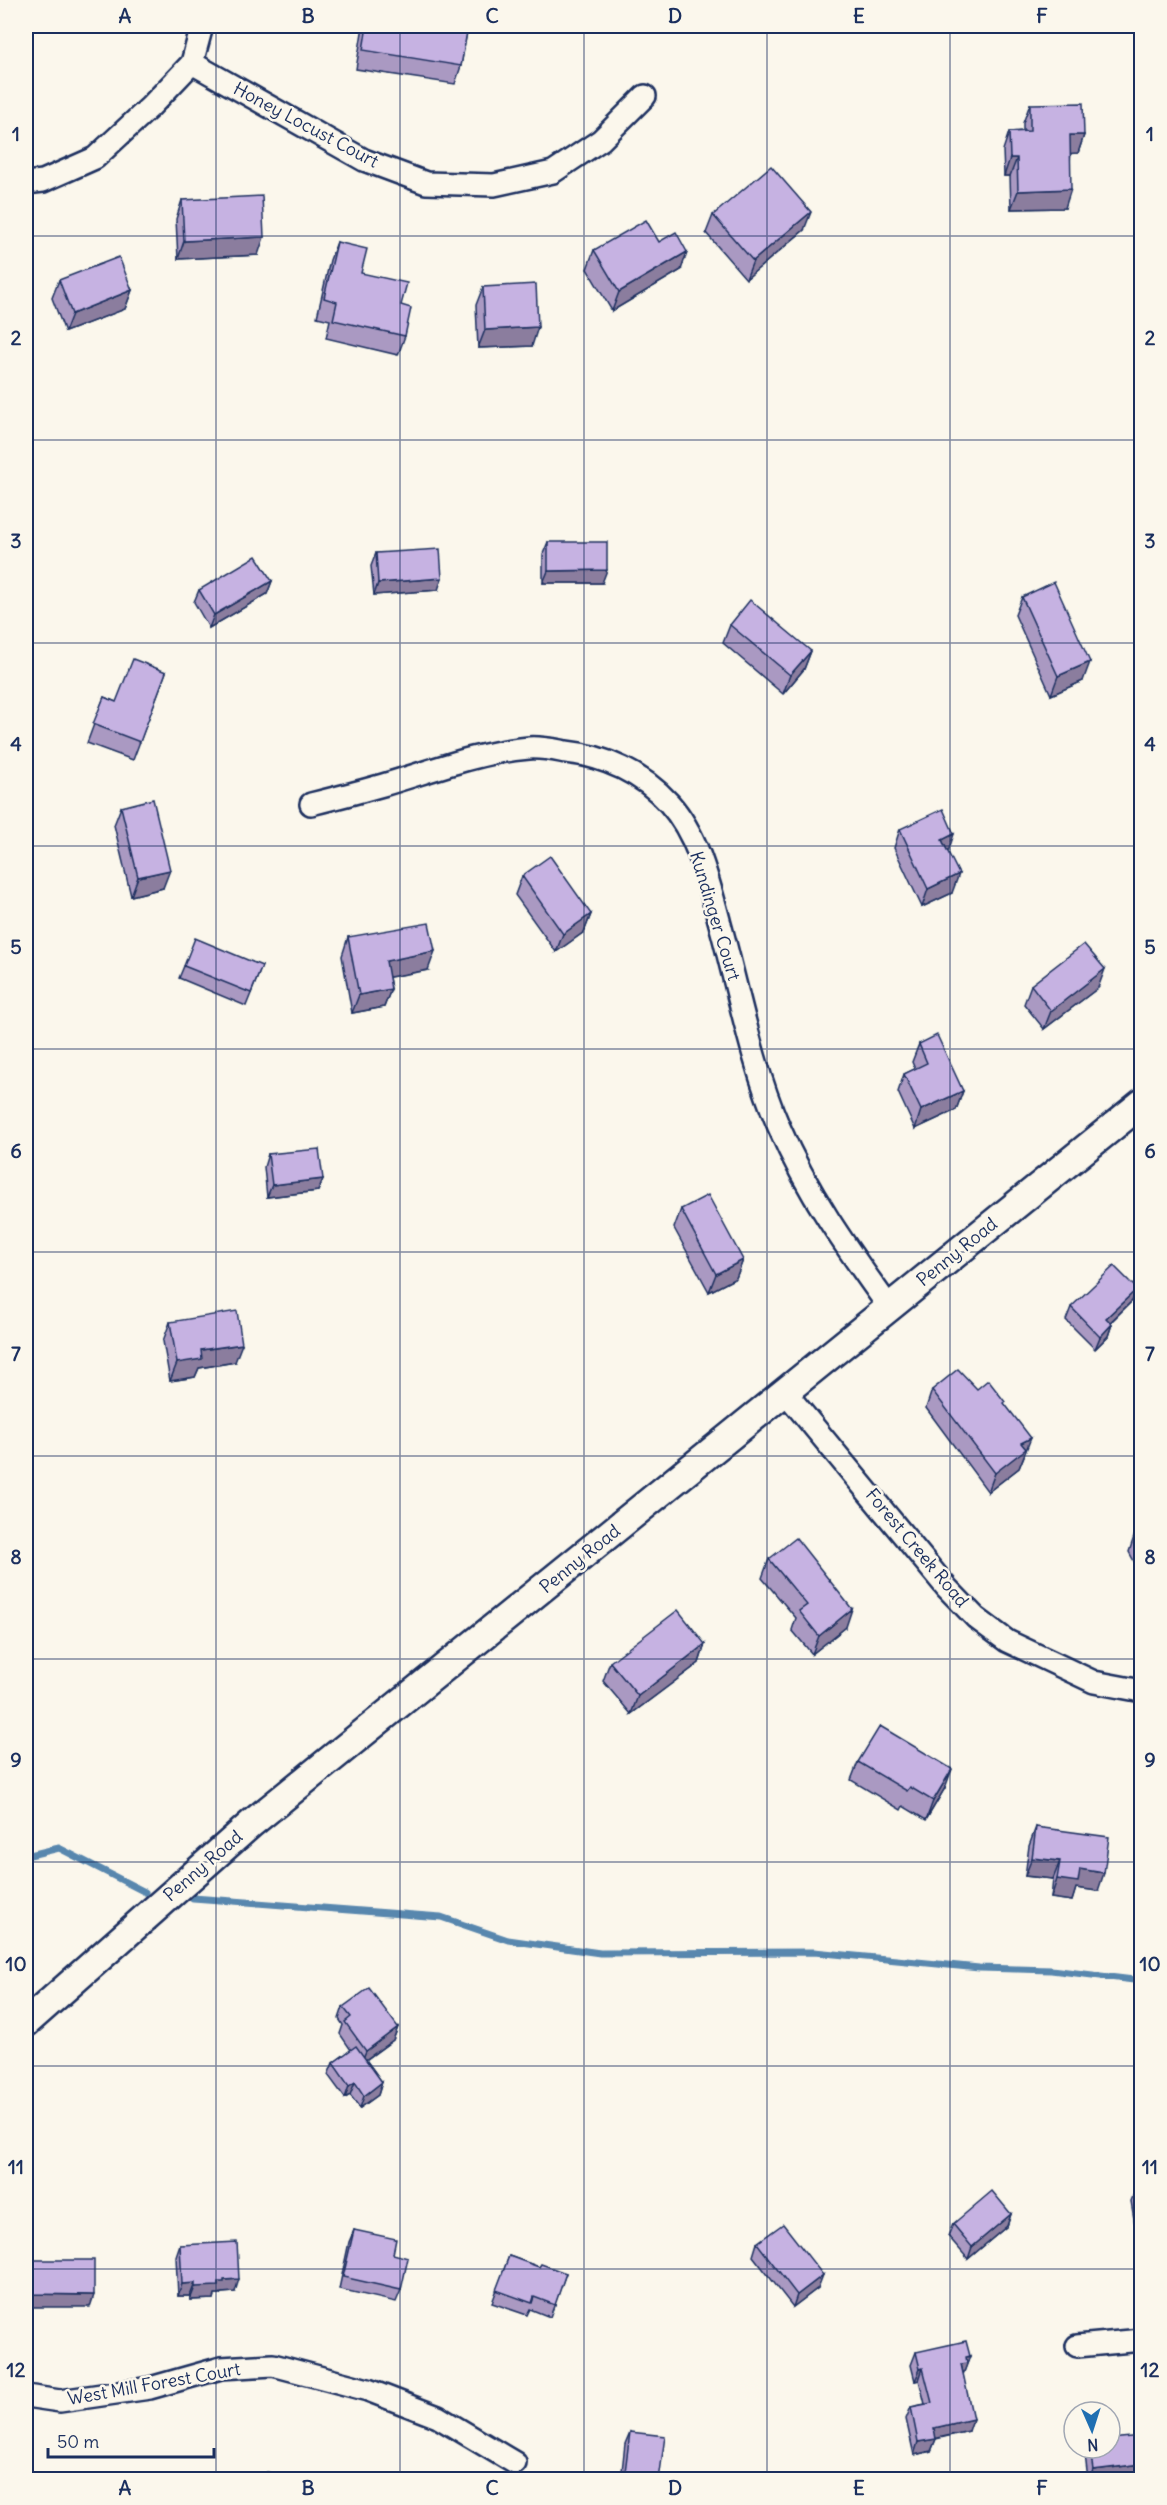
<svg xmlns="http://www.w3.org/2000/svg" width="1167" height="2505" viewBox="0 0 1167 2505" font-family="Delius,sans-serif">
	<style>
		.lines { fill: none; stroke-linecap: round; stroke-linejoin: round }
		.stream { stroke: #5987ae; stroke-width: 7 }
		.minor-casing { stroke: #1b2f5e; stroke-width: 26 }
		.tertiary-casing { stroke: #1b2f5e; stroke-width: 32 }
		.minor { stroke: #fbf7ec; stroke-width: 21 }
		.tertiary { stroke: #fbf7ec; stroke-width: 27 }
		.wall { fill: #aa99c2; stroke: #1b2f5e; stroke-width: 1.5 }
		.shaded-wall { fill: #8b7d9e; stroke: #1b2f5e; stroke-width: 1.5 }
		.building { fill: #c6b2e2; stroke: #1b2f5e; stroke-width: 1.5 }
		.grid { fill: none; stroke: #1b2f5e; stroke-width: 1.5; stroke-opacity: 0.55 }
		.labels { text-anchor: middle; stroke-width: 5; stroke-linejoin: round; paint-order: stroke }
		.street-label { font-size: 18px; fill: #1b2f5e; stroke: #fbf7ec }
		.neatline { fill: none; stroke: #1b2f5e; stroke-width: 2 }
		.grid-label { font-size: 20px; text-anchor: middle; font-weight: bold; fill: #1b2f5e }
	</style>
	<rect width="100%" height="100%" fill="#fbf7ec"/>
	<filter id="ink" filterUnits="userSpaceOnUse"><feTurbulence type="fractalNoise" baseFrequency=".0167" numOctaves="2"/><feDisplacementMap in="SourceGraphic" scale="12" xChannelSelector="R" yChannelSelector="G"/><feConvolveMatrix kernelMatrix="1 2 1 2 8 2 1 2 1" color-interpolation-filters="sRGB"/></filter>
	<g filter="url(#ink)">
		<g class="lines">
			<g class="stream">
				<polyline points="26,1856 59,1848 145,1892"/>
				<polyline points="193,1898 441,1917 508,1940 600,1953 814,1952 979,1968 1051,1970 1142,1981"/>
			</g>
			<defs>
				<g id="minor">
					<polyline points="192,63 364,160 426,183 494,185 553,172 601,140 645,96"/>
					<polyline points="26,183 43,181 95,158 150,107 192,63 202,26"/>
					<path d="M311,804C335,798 359,792 383,785C431,771 479,752 529,748C541,747 555,750 566,752C605,756 643,774 669,803C698,835 709,883 720,924C738,989 752,1065 779,1127C807,1193 848,1250 889,1307"/>
					<polyline points="786,1393 947,1588 976,1618 1007,1641 1094,1682 1142,1691"/>
					<polyline points="1077,2346 1142,2340"/>
					<polyline points="26,2396 60,2401 150,2388 221,2368 273,2365 368,2390 438,2417 515,2463"/>
				</g>
				<polyline id="tertiary" points="26,2023 252,1823 1142,1103"/>
			</defs>
			<use href="#minor" class="minor-casing"/>
			<use href="#tertiary" class="tertiary-casing"/>
			<use href="#minor" class="minor"/>
			<use href="#tertiary" class="tertiary"/>
		</g>
		<g class="wall">
			<polygon points="363,26 468,26 461,66 455,84 356,69"/>
			<polygon points="1030,104 1084,135 1078,153 1071,153 1065,208 1011,209 1010,176 1004,176 1003,150 1009,132 1023,131 1023,123"/>
			<polygon points="182,200 258,255 178,259 176,219"/>
			<polygon points="713,215 804,230 746,279 706,233"/>
			<polygon points="337,242 361,273 401,305 405,336 398,355 326,338 330,320 317,317 330,260"/>
			<polygon points="594,250 681,270 612,311 587,269"/>
			<polygon points="59,280 132,290 125,309 65,332 52,298"/>
			<polygon points="483,287 532,346 478,348 476,305"/>
			<polygon points="548,542 602,583 543,583 543,554"/>
			<polygon points="376,553 438,590 374,595 371,566"/>
			<polygon points="272,581 267,594 209,628 194,602 199,590"/>
			<polygon points="1022,597 1083,681 1051,695 1015,615"/>
			<polygon points="730,625 811,651 804,669 783,694 723,643"/>
			<polygon points="166,672 133,760 87,743 104,697 116,702"/>
			<polygon points="121,807 163,888 131,896 114,825"/>
			<polygon points="900,829 948,851 952,893 922,907 894,848"/>
			<polygon points="522,876 591,914 584,932 556,952 515,895"/>
			<polygon points="348,937 428,970 389,977 391,989 384,1007 352,1013 342,956"/>
			<polygon points="184,966 262,966 246,1006 179,978"/>
			<polygon points="1031,985 1098,988 1044,1029 1024,1004"/>
			<polygon points="919,1044 963,1091 956,1110 915,1129 898,1092 904,1074 915,1069 912,1062"/>
			<polygon points="268,1154 323,1179 318,1191 267,1197 264,1167"/>
			<polygon points="681,1209 743,1260 736,1278 709,1292 674,1228"/>
			<polygon points="1137,1289 1132,1301 1111,1322 1112,1324 1108,1336 1095,1349 1066,1320 1071,1307"/>
			<polygon points="170,1322 235,1362 199,1368 195,1377 170,1381 163,1341"/>
			<polygon points="977,1389 1004,1404 1024,1456 1019,1468 988,1492 926,1408 932,1390"/>
			<polygon points="1142,1530 1142,1576 1129,1552 1135,1534"/>
			<polygon points="769,1559 846,1627 812,1654 792,1630 796,1618 762,1578"/>
			<polygon points="705,1644 699,1663 631,1714 603,1681 610,1662"/>
			<polygon points="858,1762 945,1788 926,1820 903,1806 901,1810 851,1780"/>
			<polygon points="1036,1827 1098,1891 1076,1888 1072,1901 1051,1898 1053,1879 1025,1876 1029,1846"/>
			<polygon points="343,2007 398,2027 393,2040 366,2060 382,2082 378,2095 360,2108 350,2095 345,2098 328,2075 333,2063 351,2050 340,2034 343,2025 339,2019"/>
			<polygon points="1141,2177 1142,2236 1137,2237 1131,2201"/>
			<polygon points="1011,2214 1007,2226 968,2259 948,2236 953,2224"/>
			<polygon points="354,2230 393,2254 401,2290 396,2302 339,2289 349,2242"/>
			<polygon points="757,2243 818,2288 793,2307 753,2256"/>
			<polygon points="180,2245 235,2292 221,2293 220,2295 215,2295 214,2299 190,2300 190,2296 178,2296 176,2257"/>
			<polygon points="509,2256 539,2267 566,2273 550,2317 530,2309 527,2315 492,2303"/>
			<polygon points="916,2352 970,2356 963,2374 969,2431 936,2439 931,2451 914,2455 906,2419 911,2407 925,2404 919,2380 915,2381 911,2365"/>
			<polygon points="630,2432 659,2480 621,2480 625,2444"/>
			<polygon points="1087,2448 1110,2448 1112,2480 1088,2480 1085,2454"/>
		</g>
		<g class="shaded-wall">
			<polygon points="29,49 26,59 26,50"/>
			<polygon points="1070,135 1084,135 1078,153 1063,154"/>
			<polygon points="1010,158 1017,158 1010,176 1004,176"/>
			<polygon points="1071,189 1065,208 1011,209 1018,191"/>
			<polygon points="811,212 804,230 746,279 753,261"/>
			<polygon points="264,237 258,255 178,259 184,241"/>
			<polygon points="687,252 681,270 612,311 619,292"/>
			<polygon points="132,290 125,309 65,332 72,314"/>
			<polygon points="538,327 532,346 478,348 485,330"/>
			<polygon points="607,570 602,583 543,583 548,571"/>
			<polygon points="442,578 438,590 374,595 378,583"/>
			<polygon points="272,581 267,594 209,628 214,615"/>
			<polygon points="811,651 804,669 783,694 790,675"/>
			<polygon points="1090,662 1083,681 1051,695 1058,676"/>
			<polygon points="954,834 948,852 942,840"/>
			<polygon points="170,870 163,888 131,896 138,877"/>
			<polygon points="959,874 952,893 922,907 928,889"/>
			<polygon points="591,914 584,932 556,952 563,934"/>
			<polygon points="435,951 428,970 379,979 386,961"/>
			<polygon points="1105,969 1098,988 1044,1029 1051,1011"/>
			<polygon points="391,989 384,1007 352,1013 359,995"/>
			<polygon points="963,1091 956,1110 915,1129 921,1110"/>
			<polygon points="323,1179 318,1191 267,1197 272,1185"/>
			<polygon points="743,1260 736,1278 709,1292 716,1274"/>
			<polygon points="1137,1289 1132,1301 1102,1330 1106,1318"/>
			<polygon points="1112,1324 1108,1336 1095,1349 1100,1337"/>
			<polygon points="242,1344 235,1362 199,1368 195,1377 170,1381 177,1363 201,1350"/>
			<polygon points="1031,1438 1019,1468 988,1492 995,1473 1021,1443"/>
			<polygon points="852,1609 846,1627 812,1654 819,1636"/>
			<polygon points="705,1644 699,1663 631,1714 638,1696"/>
			<polygon points="952,1769 945,1788 926,1820 933,1801"/>
			<polygon points="1032,1858 1060,1861 1053,1879 1025,1876"/>
			<polygon points="1080,1869 1104,1873 1098,1891 1076,1888 1072,1901 1051,1898 1057,1879"/>
			<polygon points="398,2027 393,2040 361,2063 366,2051"/>
			<polygon points="355,2082 350,2095 345,2098 349,2086"/>
			<polygon points="382,2082 378,2095 360,2108 364,2096"/>
			<polygon points="1011,2214 1007,2226 968,2259 972,2247"/>
			<polygon points="1141,2224 1142,2236 1137,2237"/>
			<polygon points="823,2275 818,2288 793,2307 797,2295"/>
			<polygon points="239,2279 235,2292 221,2293 220,2295 215,2295 214,2299 190,2300 195,2287 224,2280"/>
			<polygon points="195,2283 190,2296 178,2296 182,2284"/>
			<polygon points="26,2294 94,2295 90,2307 26,2307"/>
			<polygon points="970,2356 963,2375 961,2364 966,2357"/>
			<polygon points="923,2368 919,2380 915,2381 920,2369"/>
			<polygon points="973,2419 969,2431 929,2440 934,2428"/>
			<polygon points="936,2439 931,2451 914,2455 918,2442"/>
			<polygon points="1142,2464 1142,2476 1112,2480 1089,2480 1093,2470"/>
		</g>
		<g class="building">
			<polygon points="26,26 29,49 26,50"/>
			<polygon points="367,26 468,26 461,66 363,50"/>
			<polygon points="1083,103 1084,135 1070,135 1071,189 1018,191 1017,158 1010,158 1009,132 1030,131 1030,104"/>
			<polygon points="771,166 811,212 753,261 713,215"/>
			<polygon points="262,196 264,237 184,241 182,200"/>
			<polygon points="646,220 659,242 676,232 687,252 619,292 594,250"/>
			<polygon points="337,242 367,249 361,273 407,283 401,305 411,308 405,336 333,320 337,302 324,298"/>
			<polygon points="119,257 132,290 72,314 59,280"/>
			<polygon points="536,284 538,327 485,330 483,287"/>
			<polygon points="548,542 607,542 607,570 548,571"/>
			<polygon points="440,549 442,578 378,583 376,553"/>
			<polygon points="256,556 272,581 214,615 199,590"/>
			<polygon points="1054,582 1090,662 1058,676 1022,597"/>
			<polygon points="750,600 811,651 790,675 730,625"/>
			<polygon points="133,659 166,672 140,742 93,724 104,697 116,702"/>
			<polygon points="153,799 170,870 138,877 121,807"/>
			<polygon points="943,809 954,834 942,840 959,874 928,889 900,829"/>
			<polygon points="550,856 591,914 563,934 522,876"/>
			<polygon points="429,923 435,951 386,961 391,989 359,995 348,937"/>
			<polygon points="195,938 262,966 251,993 184,966"/>
			<polygon points="1084,944 1105,969 1051,1011 1031,985"/>
			<polygon points="937,1035 963,1091 921,1110 904,1074 927,1063 919,1044"/>
			<polygon points="319,1149 323,1179 272,1185 268,1154"/>
			<polygon points="708,1195 743,1260 716,1274 681,1209"/>
			<polygon points="1114,1266 1137,1289 1106,1318 1112,1324 1100,1337 1071,1307"/>
			<polygon points="237,1311 242,1344 201,1350 202,1359 177,1363 170,1322"/>
			<polygon points="958,1369 977,1389 988,1380 1005,1402 1004,1403 1031,1438 1021,1443 1026,1449 995,1473 932,1390"/>
			<polygon points="26,1517 29,1517 26,1545"/>
			<polygon points="1142,1530 1142,1545 1135,1534"/>
			<polygon points="796,1538 852,1609 819,1636 799,1611 807,1605 769,1559"/>
			<polygon points="678,1610 705,1644 638,1696 610,1662"/>
			<polygon points="880,1726 952,1769 933,1801 910,1787 907,1791 858,1762"/>
			<polygon points="1036,1827 1109,1837 1104,1873 1080,1869 1078,1882 1057,1879 1060,1861 1032,1858"/>
			<polygon points="369,1988 398,2027 366,2051 345,2022 351,2017 343,2007"/>
			<polygon points="356,2046 382,2082 364,2096 355,2082 349,2086 333,2063"/>
			<polygon points="1142,2188 1142,2224 1141,2224 1136,2189"/>
			<polygon points="992,2191 1011,2214 972,2247 953,2224"/>
			<polygon points="783,2224 823,2275 797,2295 757,2243"/>
			<polygon points="354,2230 396,2239 393,2254 408,2258 401,2290 343,2277"/>
			<polygon points="237,2242 239,2279 224,2280 224,2282 218,2282 218,2286 195,2287 195,2283 182,2284 180,2245"/>
			<polygon points="509,2256 539,2267 541,2264 566,2273 555,2305 534,2297 532,2303 496,2290"/>
			<polygon points="26,2260 94,2260 94,2295 26,2294"/>
			<polygon points="966,2341 970,2356 966,2357 967,2363 961,2364 973,2419 934,2428 936,2439 918,2442 911,2407 932,2403 923,2368 920,2369 916,2352"/>
			<polygon points="630,2432 665,2436 659,2480 624,2480"/>
			<polygon points="1142,2436 1142,2464 1093,2470 1090,2448 1110,2448 1110,2439"/>
			<polygon points="267,2472 290,2478 291,2474 311,2480 265,2480"/>
		</g>
	</g>
	<path class="grid" d="M216,26V2480M400,26V2480M584,26V2480M767,26V2480M950,26V2480M26,236H1142M26,440H1142M26,643H1142M26,846H1142M26,1049H1142M26,1252H1142M26,1456H1142M26,1659H1142M26,1862H1142M26,2066H1142M26,2269H1142"/>
	<g class="labels">
		<g class="street-label">
			<text transform="translate(306 125) rotate(28)" y="6">Honey Locust Court</text>
			<text transform="translate(715 916) rotate(73)" y="6">Kundinger Court</text>
			<text transform="translate(957 1252) rotate(-39)" y="6">Penny Road</text>
			<text transform="translate(917 1548) rotate(50)" y="6">Forest Creek Road</text>
			<text transform="translate(580 1559) rotate(-39)" y="6">Penny Road</text>
			<text transform="translate(203 1866) rotate(-41)" y="6">Penny Road</text>
			<text transform="translate(154 2384) rotate(-10)" y="6">West Mill Forest Court</text>
		</g>
	</g>
	<rect width="1167" height="2505" fill="none" stroke="#fbf7ec" stroke-width="66"/>
	<g transform="translate(1092 2430) rotate(177)"><circle r="28" fill="#fbf7ec" stroke="#a1a7b3" stroke-width="1.5"/>
	<path d="M0-4.5L10 22L0 15L-10 22Z" fill="#1f6fb2"/>
	<text y="-9" font-size="16" font-weight="bold" text-anchor="middle" fill="#1b2f5e">N</text>
	</g>
	<path d="M48 2448v9h166v-9" fill="none" stroke="#1b2f5e" stroke-width="3"/>
	<text x="57" y="2448" font-size="18" fill="#1b2f5e" stroke="#fbf7ec" stroke-width="4.5" paint-order="stroke">50 m</text>
	<rect x="33" y="33" width="1101" height="2439" class="neatline"/>
	<g class="grid-label">
		<text x="125" y="23">A</text>
		<text x="308" y="23">B</text>
		<text x="492" y="23">C</text>
		<text x="675" y="23">D</text>
		<text x="859" y="23">E</text>
		<text x="1042" y="23">F</text>
		<text x="16" y="141">1</text>
		<text x="1150" y="141">1</text>
		<text x="16" y="345">2</text>
		<text x="1150" y="345">2</text>
		<text x="16" y="548">3</text>
		<text x="1150" y="548">3</text>
		<text x="16" y="751">4</text>
		<text x="1150" y="751">4</text>
		<text x="16" y="954">5</text>
		<text x="1150" y="954">5</text>
		<text x="16" y="1158">6</text>
		<text x="1150" y="1158">6</text>
		<text x="16" y="1361">7</text>
		<text x="1150" y="1361">7</text>
		<text x="16" y="1564">8</text>
		<text x="1150" y="1564">8</text>
		<text x="16" y="1767">9</text>
		<text x="1150" y="1767">9</text>
		<text x="16" y="1971">10</text>
		<text x="1150" y="1971">10</text>
		<text x="16" y="2174">11</text>
		<text x="1150" y="2174">11</text>
		<text x="16" y="2377">12</text>
		<text x="1150" y="2377">12</text>
		<text x="125" y="2495">A</text>
		<text x="308" y="2495">B</text>
		<text x="492" y="2495">C</text>
		<text x="675" y="2495">D</text>
		<text x="859" y="2495">E</text>
		<text x="1042" y="2495">F</text>
	</g>
</svg>
